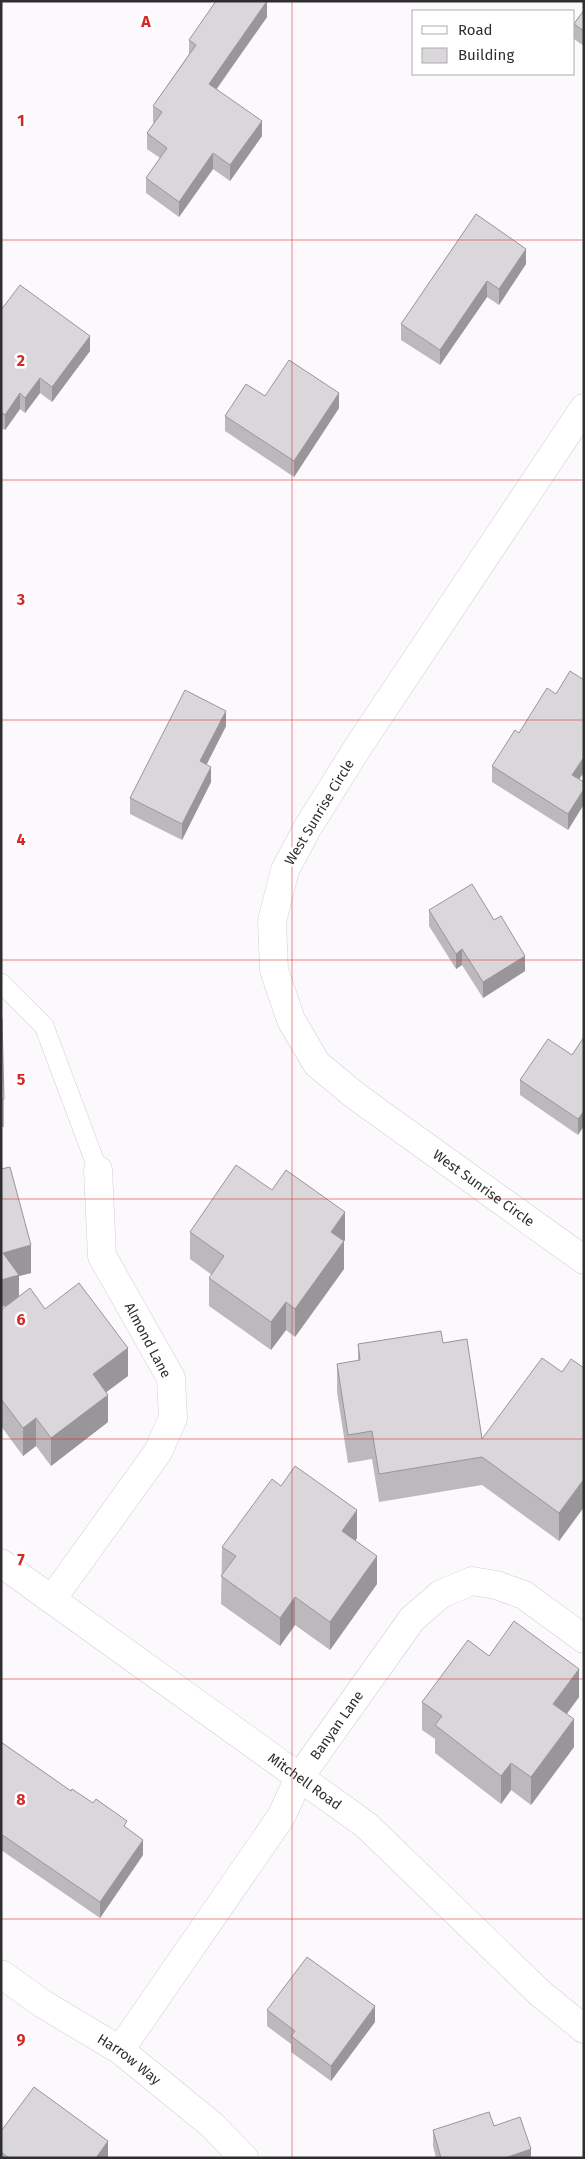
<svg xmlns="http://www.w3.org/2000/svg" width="585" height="2159" viewBox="0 0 585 2159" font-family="'Fira Sans',sans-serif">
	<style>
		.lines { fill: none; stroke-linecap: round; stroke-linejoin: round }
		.service-casing { stroke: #d1cfd2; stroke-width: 20 }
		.minor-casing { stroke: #d1cfd2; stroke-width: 29 }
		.secondary-casing { stroke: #d1cfd2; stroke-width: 29 }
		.service { stroke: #fff; stroke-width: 19 }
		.minor { stroke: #fff; stroke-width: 28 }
		.secondary { stroke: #fff; stroke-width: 28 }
		.wall { fill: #bbb9bc }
		.shaded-wall { fill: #999699 }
		.building { fill: #dad7db; stroke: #999699 }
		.grid { fill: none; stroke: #d62828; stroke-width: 1; stroke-opacity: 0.55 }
		.labels { text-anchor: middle; stroke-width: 5; stroke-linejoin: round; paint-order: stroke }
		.street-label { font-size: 14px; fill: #2e2e2f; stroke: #fff }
		.grid-label { font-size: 16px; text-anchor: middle; font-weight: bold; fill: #d62828; stroke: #fff; stroke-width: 5; stroke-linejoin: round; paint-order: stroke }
	</style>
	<rect width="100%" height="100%" fill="#fcf9fc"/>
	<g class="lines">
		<defs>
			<polyline id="service" points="1,983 44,1026 98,1170"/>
			<g id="minor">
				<path id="s1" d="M584,408L358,747L308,827L285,870L272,921L274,970L291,1020L317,1064L357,1097L584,1260"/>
				<polyline points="52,1599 158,1452 173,1418 171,1378 102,1256 98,1170"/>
				<path id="s2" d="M1,1974L43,2004L120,2050L212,2125L244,2158"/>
				<path id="s3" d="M120,2050L281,1817L299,1778L412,1619L441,1594L472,1581L496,1585L524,1595L584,1639"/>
			</g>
			<g id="secondary">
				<path id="s4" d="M1,1563L366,1825L541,1994L584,2029"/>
			</g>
		</defs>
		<use href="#service" class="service-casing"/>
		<use href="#minor" class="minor-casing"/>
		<use href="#secondary" class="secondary-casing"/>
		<use href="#service" class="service"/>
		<use href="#minor" class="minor"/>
		<use href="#secondary" class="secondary"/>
	</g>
	<g class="wall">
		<polygon points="584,10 584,46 574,39 574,23"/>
		<polygon points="267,17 217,89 262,136 230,181 213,169 179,217 146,193 146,178 160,158 147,149 147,133 154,123 153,122 153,106 189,54 189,40"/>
		<polygon points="476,214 526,264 499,305 487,297 440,365 401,340 401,324"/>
		<polygon points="1,310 90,351 52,402 40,393 25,413 20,409 5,430 1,428"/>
		<polygon points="339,408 294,477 225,431 225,416"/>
		<polygon points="584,680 584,772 579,779 584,782 584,804 568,830 492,782 492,766 519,733 556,694"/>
		<polygon points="226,726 207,764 211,782 182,840 130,814 130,798"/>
		<polygon points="429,910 525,971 483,998 462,965 456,969 429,926"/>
		<polygon points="1,1018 4,1099 4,1127 1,1127"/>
		<polygon points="584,1037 578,1135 520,1095 520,1080 572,1055"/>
		<polygon points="1,1169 31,1273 19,1276 19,1296 45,1309 128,1376 106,1392 108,1422 51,1466 36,1446 23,1456 1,1426 1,1310 6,1306 1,1307"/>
		<polygon points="272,1190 345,1240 344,1241 344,1269 295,1337 286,1330 271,1350 209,1306 209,1278 212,1275 190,1259 190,1232"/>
		<polygon points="443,1343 482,1439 562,1372 584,1368 584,1507 559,1541 482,1485 379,1502 372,1459 348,1463 337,1392 337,1364 358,1361 358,1344"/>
		<polygon points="357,1538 355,1541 377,1584 330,1650 295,1625 280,1646 221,1604 222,1547"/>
		<polygon points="489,1656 579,1697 567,1714 574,1747 531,1805 511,1790 501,1804 435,1753 435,1739 422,1730 422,1702"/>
		<polygon points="1,1742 71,1791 127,1828 143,1855 100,1918 1,1850"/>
		<polygon points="267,2010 375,2022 331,2081 291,2052 291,2044 267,2026"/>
		<polygon points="494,2126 531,2158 436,2158 433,2146 433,2130"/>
		<polygon points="1,2131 108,2157 108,2158 1,2158"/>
	</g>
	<g class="shaded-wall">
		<polygon points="267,1 267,17 209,99 209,84"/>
		<polygon points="262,121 262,136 230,181 230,165"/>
		<polygon points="213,153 213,169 179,217 179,202"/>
		<polygon points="526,249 526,264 499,305 499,289"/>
		<polygon points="487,281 487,297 440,365 440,350"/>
		<polygon points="90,336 90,351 52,402 52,387"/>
		<polygon points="40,378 40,393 25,413 25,398"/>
		<polygon points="20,393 20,409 5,430 5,415"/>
		<polygon points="339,393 339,408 294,477 294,461"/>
		<polygon points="226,711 226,726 200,777 200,761"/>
		<polygon points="584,757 584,772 572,790 572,775"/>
		<polygon points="211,767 211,782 182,840 182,824"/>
		<polygon points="584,789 584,804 568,830 568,814"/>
		<polygon points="462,949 462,965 456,969 456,954"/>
		<polygon points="525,956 525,971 483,998 483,982"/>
		<polygon points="584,1111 584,1126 578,1135 578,1119"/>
		<polygon points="345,1212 345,1240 331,1259 331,1232"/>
		<polygon points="344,1241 344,1269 295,1337 295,1309"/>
		<polygon points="31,1245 31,1273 19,1276 19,1302 1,1307 1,1280 3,1253"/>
		<polygon points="286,1302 286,1330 271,1350 271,1322"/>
		<polygon points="128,1348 128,1376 93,1402 93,1374"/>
		<polygon points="108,1395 108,1422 51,1466 51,1438"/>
		<polygon points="36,1418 36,1446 23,1456 23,1428"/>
		<polygon points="584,1479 584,1507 559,1541 559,1513"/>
		<polygon points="357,1510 357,1538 342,1559 342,1531"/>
		<polygon points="377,1556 377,1584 330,1650 330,1622"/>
		<polygon points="295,1597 295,1625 280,1646 280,1618"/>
		<polygon points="579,1669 579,1697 553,1732 553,1704"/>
		<polygon points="574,1719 574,1747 531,1805 531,1777"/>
		<polygon points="511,1763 511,1790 501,1804 501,1776"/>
		<polygon points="143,1840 143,1855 100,1918 100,1902"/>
		<polygon points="375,2006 375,2022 331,2081 331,2066"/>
		<polygon points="108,2141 108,2158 96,2158"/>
		<polygon points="531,2149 531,2158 505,2158"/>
	</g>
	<g class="building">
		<polygon points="216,1 267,1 209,84 262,121 230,165 213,153 179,202 146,178 167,148 147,133 162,112 153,106 196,45 189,40"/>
		<polygon points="584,10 584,31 574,24"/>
		<polygon points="476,214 526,249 499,289 487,281 440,350 401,324"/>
		<polygon points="20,285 90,336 52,387 40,378 25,398 20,393 5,415 1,412 1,310"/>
		<polygon points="289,360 339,393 294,461 225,416 246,384 265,396"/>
		<polygon points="570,671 584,680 584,757 572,775 584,782 584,789 568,814 492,766 515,730 519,733 547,688 556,694"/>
		<polygon points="185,690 226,711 200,761 211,767 182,824 130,798"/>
		<polygon points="472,884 494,920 501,916 525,956 483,982 462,949 456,954 429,910"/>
		<polygon points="2,1018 4,1099 1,1099 1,1018"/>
		<polygon points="584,1037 584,1111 578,1119 520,1080 548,1039 572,1055"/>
		<polygon points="236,1165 272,1190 286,1170 345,1212 331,1232 344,1241 295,1309 286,1302 271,1322 209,1278 224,1256 190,1232"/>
		<polygon points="10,1167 31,1245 3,1253 19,1275 1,1280 1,1169"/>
		<polygon points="79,1283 128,1348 93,1374 108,1395 51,1438 36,1418 23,1428 1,1399 1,1310 30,1288 45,1309"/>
		<polygon points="441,1331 443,1343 467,1339 482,1439 542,1358 562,1372 571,1359 584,1368 584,1479 559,1513 482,1457 379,1474 372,1431 348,1435 337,1364 360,1360 358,1344"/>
		<polygon points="295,1466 357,1510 342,1531 377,1556 330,1622 295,1597 280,1618 221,1576 236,1556 222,1547 272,1479 281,1486"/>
		<polygon points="514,1621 579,1669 553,1704 574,1719 531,1777 511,1763 501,1776 435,1725 442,1716 422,1702 468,1640 489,1656"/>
		<polygon points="1,1742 71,1791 72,1789 93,1803 96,1799 127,1821 124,1826 143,1840 100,1902 1,1834"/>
		<polygon points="307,1957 375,2006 331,2066 291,2036 295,2031 267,2010"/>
		<polygon points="34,2087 108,2141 96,2158 9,2158 1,2152 1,2131"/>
		<polygon points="489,2112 494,2126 520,2117 531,2149 505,2158 441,2158 433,2130"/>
	</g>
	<path class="grid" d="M292,1V2158M1,240H584M1,480H584M1,720H584M1,960H584M1,1199H584M1,1439H584M1,1679H584M1,1919H584"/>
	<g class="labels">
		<g class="street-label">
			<text transform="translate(319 812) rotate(-59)" y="5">West Sunrise Circle</text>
			<text dy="5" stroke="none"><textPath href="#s1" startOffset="964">West Sunrise Circle</textPath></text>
			<text transform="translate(148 1340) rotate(62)" y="5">Almond Lane</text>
			<text dy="5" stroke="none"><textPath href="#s3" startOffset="391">Banyan Lane</textPath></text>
			<text dy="5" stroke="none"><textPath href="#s4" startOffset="374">Mitchell Road</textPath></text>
			<text dy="5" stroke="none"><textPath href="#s2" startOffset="154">Harrow Way</textPath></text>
		</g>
	</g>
	<g class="grid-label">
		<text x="146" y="27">A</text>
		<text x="21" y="126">1</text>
		<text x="21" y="366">2</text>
		<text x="21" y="605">3</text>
		<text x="21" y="845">4</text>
		<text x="21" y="1085">5</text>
		<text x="21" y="1325">6</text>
		<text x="21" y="1565">7</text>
		<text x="21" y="1805">8</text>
		<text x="21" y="2045">9</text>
	</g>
	<rect width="585" height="2159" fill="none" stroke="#2e2e2f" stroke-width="5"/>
	<rect x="412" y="10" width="162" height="65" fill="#ffffff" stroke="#ababac"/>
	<rect x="422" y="26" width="25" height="8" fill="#ffffff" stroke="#ababac"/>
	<text x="458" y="35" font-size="15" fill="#2e2e2f">Road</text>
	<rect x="422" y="48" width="25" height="15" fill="#dad7db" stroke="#ababac"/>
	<text x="458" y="60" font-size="15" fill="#2e2e2f">Building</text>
</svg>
